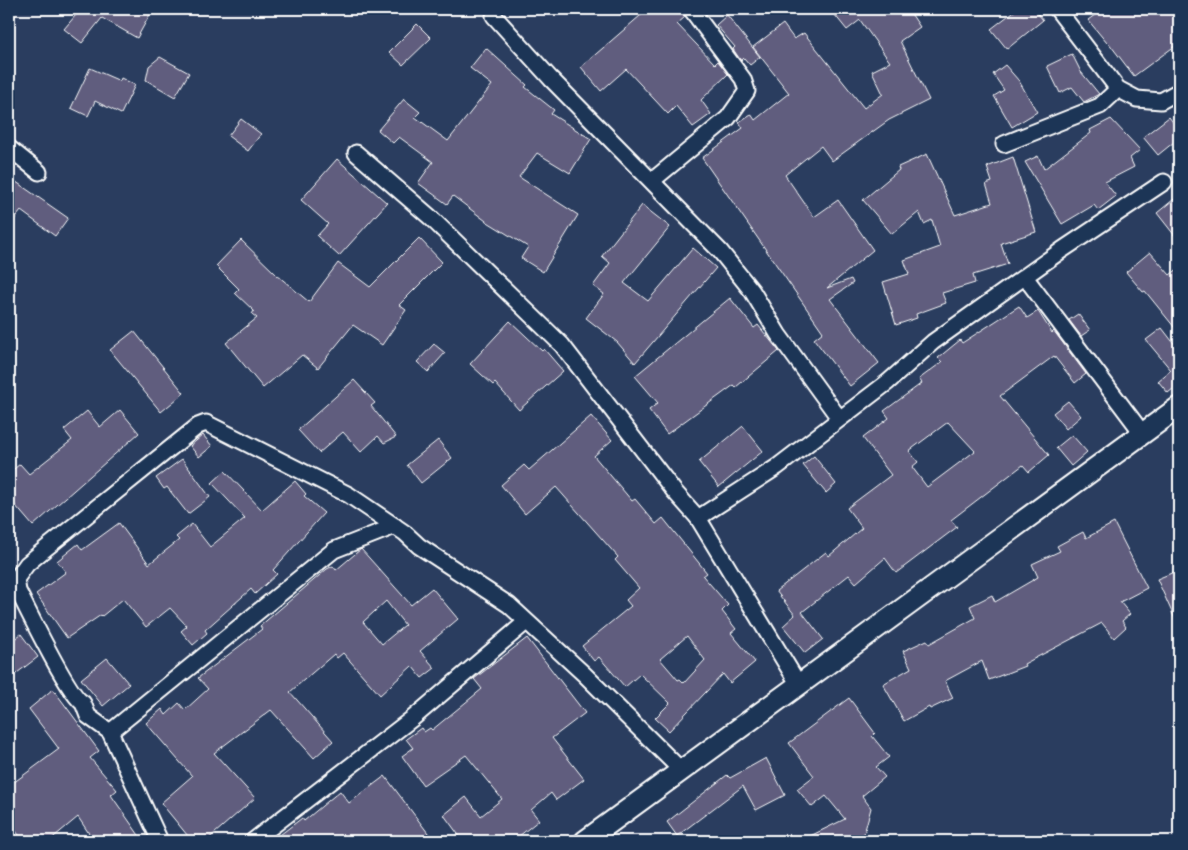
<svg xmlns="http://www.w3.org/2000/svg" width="1188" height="850" viewBox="0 0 1188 850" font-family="'Indie Flower',sans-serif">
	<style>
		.building { fill: #605d7e; stroke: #fff; fill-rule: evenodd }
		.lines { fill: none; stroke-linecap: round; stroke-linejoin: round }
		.minor-casing { stroke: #fff; stroke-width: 19 }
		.secondary-casing { stroke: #fff; stroke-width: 24 }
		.minor { stroke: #1d3557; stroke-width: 15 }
		.secondary { stroke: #1d3557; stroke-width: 20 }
	</style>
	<rect width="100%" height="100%" fill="#2a3d5f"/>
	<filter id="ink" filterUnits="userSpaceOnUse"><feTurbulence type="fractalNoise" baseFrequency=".02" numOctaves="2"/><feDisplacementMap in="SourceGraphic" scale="10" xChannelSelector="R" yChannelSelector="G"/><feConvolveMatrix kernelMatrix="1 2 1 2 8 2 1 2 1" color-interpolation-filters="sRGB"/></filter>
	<g filter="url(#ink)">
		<g class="building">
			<polygon points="81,9 153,9 137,38 102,18 82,43 64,29"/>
			<polygon points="648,9 682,9 685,17 677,24 715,64 718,61 728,74 701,100 711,114 693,127 676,106 668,114 626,69 601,91 581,67"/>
			<polygon points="830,9 908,9 920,27 900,41 929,100 889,120 832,161 821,146 785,175 814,217 838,200 873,250 827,288 851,279 853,283 830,299 879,363 850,386 814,339 823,332 702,158 743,128 739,122 751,114 755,120 789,93 753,47 783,24 794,39 804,33 864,108 883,94 872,71 890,62 860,20 847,30"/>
			<polygon points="1017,9 1034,9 1043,20 1007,49 991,29"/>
			<polygon points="1103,9 1179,9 1179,43 1134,76 1108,42 1107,43 1088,20"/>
			<polygon points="727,15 760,57 750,65 744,58 741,61 733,49 735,47 716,25"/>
			<polygon points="417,24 431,38 403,65 389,52"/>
			<polygon points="486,48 527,85 525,87 554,110 551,114 591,139 570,173 537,153 519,177 578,215 543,272 521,258 528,247 486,221 453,196 447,204 418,183 433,162 399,137 393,143 378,130 404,99 420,112 415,117 448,141 492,85 470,68"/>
			<polygon points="1072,54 1081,72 1099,94 1084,102 1072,87 1060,93 1047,66"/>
			<polygon points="160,57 189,73 175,97 146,80 149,66"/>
			<polygon points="1005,65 1019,81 1037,112 1012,127 994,96 1004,90 993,74"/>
			<polygon points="90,68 120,81 121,78 135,85 121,114 95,101 88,116 71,108"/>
			<polygon points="1169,117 1179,130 1179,138 1158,155 1143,137"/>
			<polygon points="241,119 261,134 248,151 228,136"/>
			<polygon points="1111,119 1140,150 1130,158 1134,167 1105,182 1116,196 1098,210 1094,205 1062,224 1025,162 1038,156 1044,169 1091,133 1090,130"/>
			<polygon points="927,154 955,215 992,203 986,184 992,182 987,167 1013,157 1036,232 1001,243 1008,264 973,275 975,283 942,293 946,303 916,314 917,318 896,325 883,282 909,274 904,260 940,247 932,220 924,224 919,212 892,234 863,200 899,170 898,167"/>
			<polygon points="337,159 387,203 339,256 317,236 328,224 301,200"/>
			<polygon points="9,177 68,218 55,236 21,211 9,226"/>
			<polygon points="1179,195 1179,241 1157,213"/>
			<polygon points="642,205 670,227 624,283 648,301 693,248 716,268 635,363 617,342 586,318 604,294 593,286 610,263 602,256"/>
			<polygon points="419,238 442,262 399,305 406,310 382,345 353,325 318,368 302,355 263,388 226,343 257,318 252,314 254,311 235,293 239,289 216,266 241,240 277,275 309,302 338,263 370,287"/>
			<polygon points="1150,252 1170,275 1179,268 1179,333 1145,291 1143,292 1126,272"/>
			<polygon points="730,298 754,328 758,325 779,351 736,387 734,385 667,434 649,410 658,403 635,376"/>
			<path d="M1019,306L1027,318L1038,311L1052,333L1054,331L1086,374L1075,383L1054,356L1000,396L1049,455L1029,472L1023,465L951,520L957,527L896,573L885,558L856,583L849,575L802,612L823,639L805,653L783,626L795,615L776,591L826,552L829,556L862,528L847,508L891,475L863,438L889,418L884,411L922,383L919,379L942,362L938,358L960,340L962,343ZM948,422L975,451L927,487L912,467L918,462L909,451Z"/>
			<polygon points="1078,314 1090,330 1081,336 1069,320"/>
			<polygon points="510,321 542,351 544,349 563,371 519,410 495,383 493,385 470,364"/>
			<polygon points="1162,328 1179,350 1179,384 1168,393 1158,381 1171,370 1146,340"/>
			<polygon points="134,331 184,393 161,412 110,350"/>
			<polygon points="434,344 445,353 428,372 417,362"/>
			<polygon points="354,380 375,403 371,406 396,437 384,443 378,436 361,452 343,432 319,453 298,430"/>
			<polygon points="1068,401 1081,416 1066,429 1053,413"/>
			<polygon points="120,410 139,433 33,526 9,498 9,473 20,464 29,474 72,440 64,430 87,411 100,427"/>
			<path d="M591,416L612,440L594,456L632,501L635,499L656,524L663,518L707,573L703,576L728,605L722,611L736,629L731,633L755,662L730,683L723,674L669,731L655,718L670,703L640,674L625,687L599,657L594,661L582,646L631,606L626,600L639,588L615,560L618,557L556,487L525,514L501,485L524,465L529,470ZM687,636L705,660L684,683L680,679L678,680L660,659Z"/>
			<polygon points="743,426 763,451 719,487 699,462"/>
			<polygon points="203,435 212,446 199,457 190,446"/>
			<polygon points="1072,435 1087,452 1071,466 1056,448"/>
			<polygon points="438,440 452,458 421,483 407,465"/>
			<polygon points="814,456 836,484 826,493 803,465"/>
			<polygon points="182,459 210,497 188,514 167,487 164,489 156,478"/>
			<polygon points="225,471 262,510 295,481 306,494 304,496 324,513 273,570 277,574 255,594 251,589 205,630 207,633 193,645 181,631 187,626 170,608 146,627 123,599 102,616 101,615 67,638 36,594 66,572 57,561 78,544 82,550 119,523 149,564 179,540 176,537 192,524 210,547 245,518 212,483"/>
			<polygon points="1114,523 1147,588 1120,602 1130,614 1122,621 1126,627 1114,638 1102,623 1024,664 1025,666 989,680 982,661 945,681 953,698 930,709 929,707 904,721 883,684 911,668 903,651 927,640 929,644 975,618 970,606 992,595 995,602 1038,577 1032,564 1060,551 1057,546 1083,532 1086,538"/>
			<path d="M361,549L411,605L432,588L458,619L420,651L435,668L422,678L412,666L380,695L343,653L337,658L334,654L290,692L333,741L314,758L271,710L214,753L255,798L206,841H192L161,803L192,776L146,723L162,709L166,715L179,703L185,710L208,689L198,678L262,629L260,626L327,569L333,566L336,570ZM386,601L405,625L382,644L363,622Z"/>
			<polygon points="1179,570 1179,628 1157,579"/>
			<polygon points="21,634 38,657 9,679 9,643"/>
			<polygon points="527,638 585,713 552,738 584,779 556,800 551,793 531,810 539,820 513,841 463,841 444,815 466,797 481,816 502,799 466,755 423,785 402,756 413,748 406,739 421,728 424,732 430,728 432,730 482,689 474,679"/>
			<polygon points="107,658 129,684 103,706 81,679"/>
			<polygon points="53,689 99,751 90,758 117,790 111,795 143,841 94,841 78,817 49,841 24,841 9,823 9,786 59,749 29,709"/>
			<polygon points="849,698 875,733 872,736 889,757 876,767 885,777 862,796 871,808 862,841 800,841 845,819 826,796 812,807 797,789 814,776 789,743"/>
			<polygon points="766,758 785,795 756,810 743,786 677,836 667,822 727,775 730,778"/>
			<polygon points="385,776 434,841 272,841 302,818 304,821 340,791 349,803"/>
		</g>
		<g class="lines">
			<defs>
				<g id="minor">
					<polyline points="1057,9 1118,89 1137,99 1161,101 1179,91"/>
					<polyline points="494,16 551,79 720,251 752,291 778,334 839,418"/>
					<polyline points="1004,144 1100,106 1118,89"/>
					<polyline points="9,148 39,172"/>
					<polyline points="356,153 430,217 562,345 674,491 698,518 799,685"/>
					<polyline points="653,180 728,118 747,91 743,79 691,9"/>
					<polyline points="1025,277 1143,434"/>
					<polyline points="698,518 777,467 888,382 933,342 1062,250 1164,182"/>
					<polyline points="110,732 334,550 395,526"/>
					<path d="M160,841L110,732L88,716L83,703C70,697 27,609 18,591L16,579L27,564L45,549L198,426L206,423L349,495L405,533L419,546L509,605L585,675L682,771"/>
					<polyline points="253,841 413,718 526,622"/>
				</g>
				<polyline id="secondary" points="585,841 1179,407"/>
			</defs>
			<use href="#minor" class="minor-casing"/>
			<use href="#secondary" class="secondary-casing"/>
			<use href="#minor" class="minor"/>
			<use href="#secondary" class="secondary"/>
		</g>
	</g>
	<rect width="1188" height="850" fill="none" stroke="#1d3557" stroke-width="30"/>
	<rect x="15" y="15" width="1158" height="820" fill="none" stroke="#fff" stroke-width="2" filter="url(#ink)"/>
</svg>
